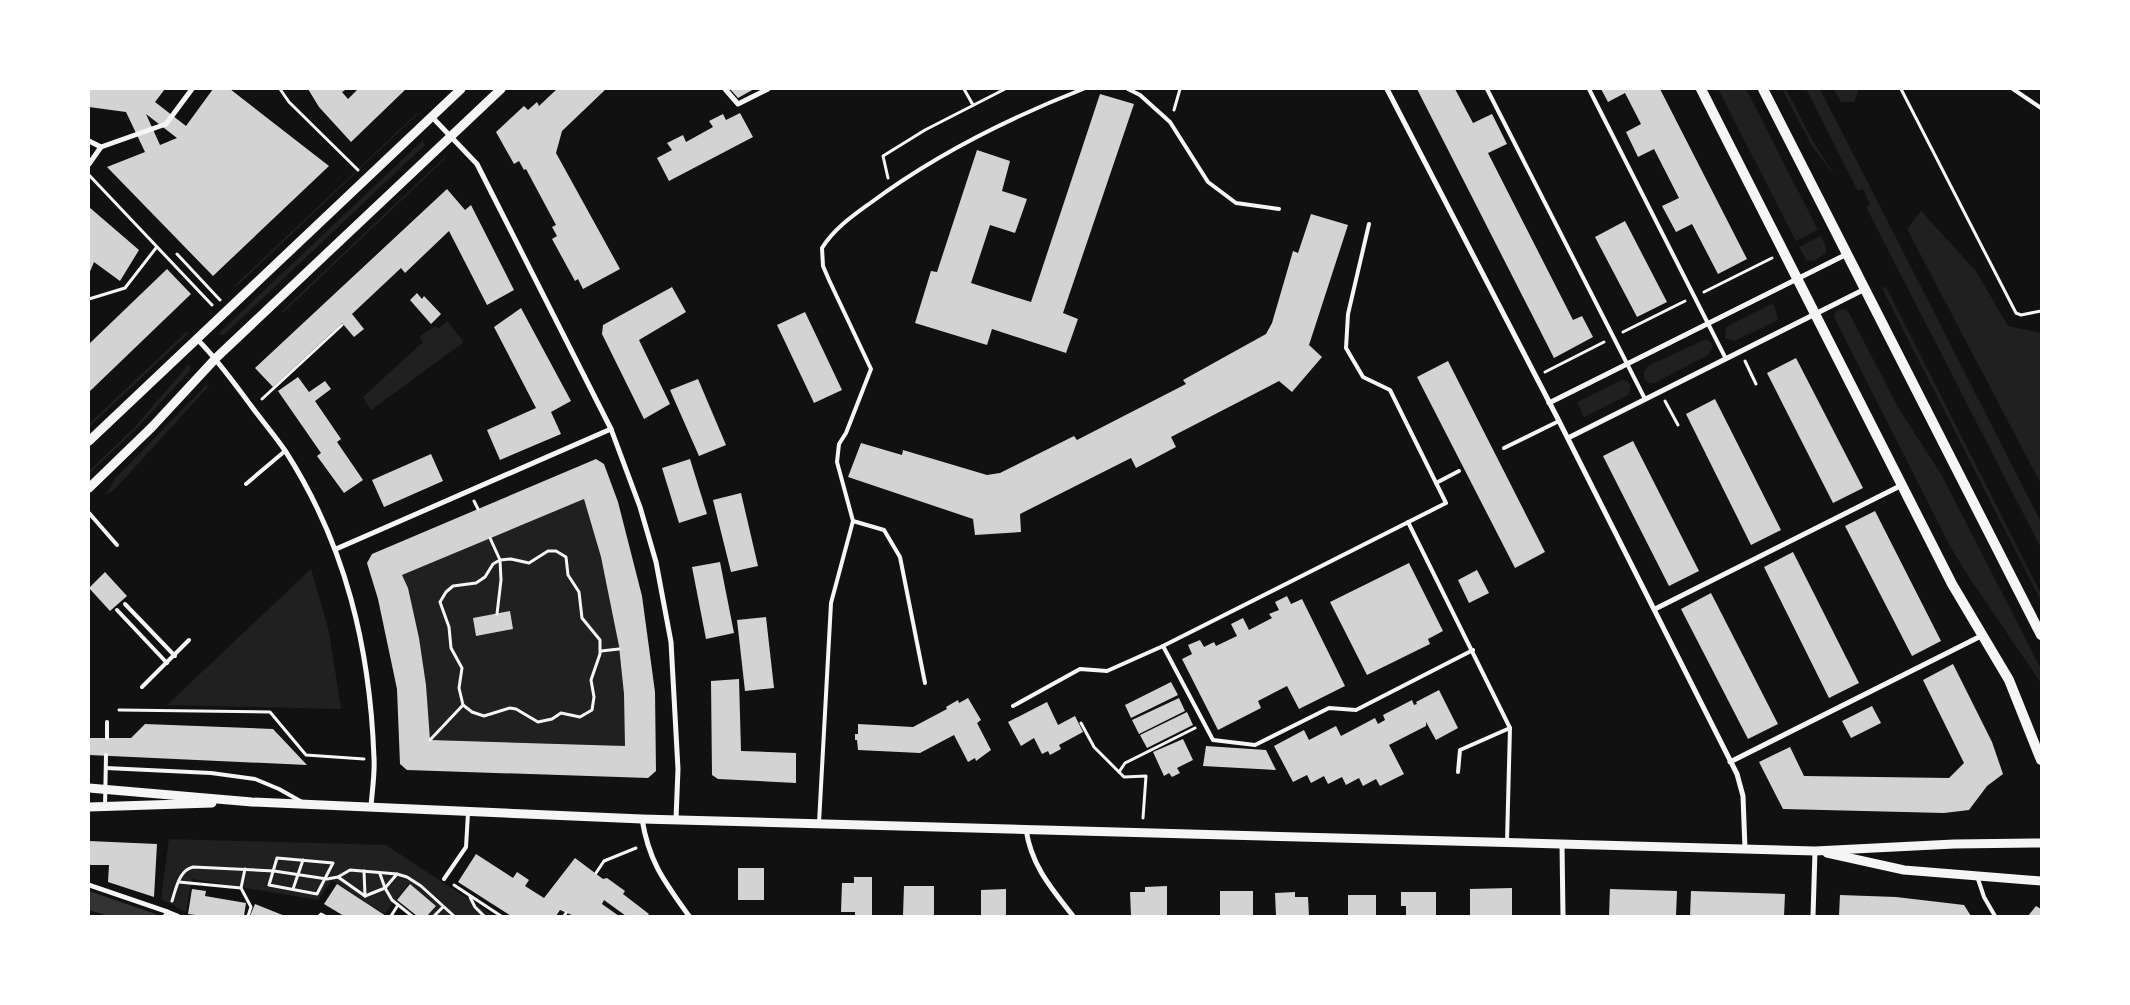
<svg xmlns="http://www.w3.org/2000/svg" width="2130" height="1005" viewBox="0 0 2130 1005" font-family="Montserrat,sans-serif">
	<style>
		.green { fill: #202020 }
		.water { fill: #333 }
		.building { fill: #d3d3d3; fill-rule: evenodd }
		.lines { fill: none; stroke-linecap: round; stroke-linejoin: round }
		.path { stroke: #f5f5f5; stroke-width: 3 }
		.service { stroke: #f5f5f5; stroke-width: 4 }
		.pedestrian { stroke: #f5f5f5; stroke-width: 4.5 }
		.minor { stroke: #f5f5f5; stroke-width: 5 }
		.tertiary { stroke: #f5f5f5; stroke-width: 9 }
		.secondary { stroke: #f5f5f5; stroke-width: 10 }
	</style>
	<rect width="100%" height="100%" fill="#111"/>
	<g class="green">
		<polygon points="1718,89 1746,89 1818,230 1796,241"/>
		<polygon points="1782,89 1786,89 1811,138 1836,178 1811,144"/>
		<polygon points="1806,89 1820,89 2041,522 2041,548 1866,207 1870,205 1863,189 1858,191"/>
		<polygon points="1834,89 1859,89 1854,102 1841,102"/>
		<polygon points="421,111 238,285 233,287 415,115"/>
		<polygon points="422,141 425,145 224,335 219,335 221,331"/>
		<polygon points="446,156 445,159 284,312 281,312"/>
		<polygon points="1921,211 1976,271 2008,326 2041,333 2041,484 1907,229"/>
		<polygon points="1821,236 1826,247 1826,253 1816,260 1807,261 1799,247"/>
		<polygon points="1886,287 2041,594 2041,601 1882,288"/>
		<polygon points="1771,304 1774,305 1778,320 1734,341 1725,338 1726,327"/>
		<polygon points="1844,309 1849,313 1899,409 1941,474 2041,669 2041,683 1967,574 1950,546 1834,317 1836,311"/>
		<polygon points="447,321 464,342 371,410 363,397 423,342 419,337 435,326 438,329"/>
		<polygon points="186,332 189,333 89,427 89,424"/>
		<polygon points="1706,339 1712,344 1712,348 1708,355 1654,383 1649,383 1644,379 1644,371 1650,365"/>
		<polygon points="188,365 191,367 190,371 137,428 89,474 89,471 135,427"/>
		<polygon points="1622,380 1627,381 1631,386 1628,395 1584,417 1577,402"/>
		<polygon points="206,385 209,386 114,490 106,495 113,481"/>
		<path d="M584,499C608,579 628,662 625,746L430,740L426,685L408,588L402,575Z"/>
		<polygon points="311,569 329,632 341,709 167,705"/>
		<polygon points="169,839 386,845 494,916 431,916 429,915 437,906 409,883 384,914 332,880 318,900 192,879 186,912 161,899"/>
	</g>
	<polygon class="water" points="89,891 153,913 159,916 108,916 89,910"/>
	<g class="building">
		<path d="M89,89H165L155,102L186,126L213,89H230L329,166L213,276L107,167L145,152L126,112L89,107ZM146,114L177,138L160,145Z"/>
		<polygon points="308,89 347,89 342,92 348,99 358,89 406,89 351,142 319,107"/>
		<polygon points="557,89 606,89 562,131 556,153 620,269 583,289 578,279 575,281 552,239 557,236 552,227 556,225 526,169 524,170 519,161 514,164 496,132 524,106 528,110 537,102 539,106"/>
		<polygon points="730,89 754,89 738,98"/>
		<polygon points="1417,89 1455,89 1473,123 1492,114 1507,144 1488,153 1573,320 1582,316 1593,337 1554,358"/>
		<polygon points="1601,89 1660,89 1747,259 1718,274 1692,224 1676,232 1662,206 1679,198 1654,149 1638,157 1626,132 1641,124 1625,93 1608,102"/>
		<polygon points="1100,94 1134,104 1063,313 1078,319 1066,353 992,329 987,345 915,323 931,271 937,272 977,150 1010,161 1002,191 1027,199 1015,233 990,225 971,283 1031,302"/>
		<polygon points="740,113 753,137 669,181 657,158 672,150 667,143 683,135 686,142 713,127 709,121 723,114 726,120"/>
		<polygon points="447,189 465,210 471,205 514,290 487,305 449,231 405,273 401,268 352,314 364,329 354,337 342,323 273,387 255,368"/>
		<polygon points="89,207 139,250 120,281 94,262 89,274"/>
		<polygon points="1311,214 1348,225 1309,345 1322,357 1292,392 1279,381 1171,437 1176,447 1136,468 1131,458 1020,514 1021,532 975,535 973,519 848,477 861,443 902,455 903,450 987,475 1000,473 1074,436 1077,440 1186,384 1183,380 1266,334 1272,323 1293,251 1298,253"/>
		<polygon points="1625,221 1667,302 1637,317 1595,237"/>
		<polygon points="167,269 191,294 89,392 89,344"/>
		<polygon points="672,287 686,312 639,340 670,404 644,419 602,334 603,325"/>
		<polygon points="417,293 422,299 424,296 441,314 431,324 410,300"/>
		<polygon points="521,308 571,401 551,412 561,434 500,460 487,430 536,408 494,327"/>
		<polygon points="805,312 842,390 814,403 777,325"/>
		<polygon points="1796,358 1863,488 1833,503 1767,373"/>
		<polygon points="1448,361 1545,552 1515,568 1417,377"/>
		<polygon points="298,377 309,392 325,381 331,389 315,401 341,439 337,442 363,480 344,493 317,456 321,453 278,391"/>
		<polygon points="698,379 726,445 699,456 670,390"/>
		<polygon points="1715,399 1781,530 1751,545 1686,414"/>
		<polygon points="1633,441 1699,571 1669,586 1603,456"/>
		<polygon points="431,454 443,481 384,507 372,480"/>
		<path d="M596,459L604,464L618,502L642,596L655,692L656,771L648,778L407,770L400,764L397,689L378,599L367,563L372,554ZM584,499L601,557L619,646L624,694L625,746L430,740L426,685L419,638L408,588L402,575Z"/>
		<polygon points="690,459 707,514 679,523 662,468"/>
		<polygon points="741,493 758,566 731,572 713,500"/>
		<polygon points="1875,511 1941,641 1912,656 1845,526"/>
		<polygon points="1793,552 1859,683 1829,698 1764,567"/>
		<polygon points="720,562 734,633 706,639 692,567"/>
		<polygon points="1409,563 1443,631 1428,639 1430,644 1367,675 1330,602"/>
		<polygon points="1477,570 1489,593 1469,603 1458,580"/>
		<polygon points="105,572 127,596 110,611 89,588"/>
		<polygon points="1711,593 1778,724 1748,739 1681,609"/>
		<polygon points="1287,596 1291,604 1302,599 1345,686 1299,709 1287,686 1258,701 1261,708 1218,730 1182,659 1192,654 1188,645 1200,640 1204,647 1214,642 1216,646 1237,636 1231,624 1243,618 1249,630 1272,618 1269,614 1279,610 1275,602"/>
		<polygon points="510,611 513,629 476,636 473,618"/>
		<polygon points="766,617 774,688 745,691 737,620"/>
		<polygon points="1953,664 1992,742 2003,774 1987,786 1969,810 1944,813 1783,809 1759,762 1790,747 1804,776 1949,778 1964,763 1923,680"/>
		<polygon points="739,679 741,751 796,753 796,783 718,779 712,775 711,681"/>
		<polygon points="1171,682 1178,695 1131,718 1125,705"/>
		<polygon points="1439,690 1458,728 1436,740 1426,722 1426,726 1389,745 1404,774 1380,786 1376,779 1363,786 1359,778 1346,785 1342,777 1328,784 1324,776 1311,783 1307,775 1293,782 1274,746 1304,730 1309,740 1336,726 1341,736 1375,718 1378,724 1385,720 1383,715 1412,700 1414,705 1417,704 1416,702"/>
		<polygon points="968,698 981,720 977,723 991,750 976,761 975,758 968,762 954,735 920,753 858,750 857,740 855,740 855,734 858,734 858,724 913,727 947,709 946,707 958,700 959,703"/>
		<polygon points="1179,698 1185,711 1139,734 1132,720"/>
		<polygon points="1047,702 1058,725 1075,716 1083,732 1059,745 1061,749 1050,755 1048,751 1042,754 1034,738 1021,746 1008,722"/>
		<polygon points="1872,706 1881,723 1851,738 1842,721"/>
		<polygon points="1187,712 1193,725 1147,748 1140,735"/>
		<polygon points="145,724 273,729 307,765 89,755 89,738 131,738"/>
		<polygon points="1183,739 1193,760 1177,768 1180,773 1172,777 1169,773 1164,776 1153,752"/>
		<polygon points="1206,746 1266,750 1276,770 1203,766"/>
		<polygon points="89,841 157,844 154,897 108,882 109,865 89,865"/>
		<polygon points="476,854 513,878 517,872 529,880 525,886 544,898 575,858 603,879 607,878 625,891 623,894 649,914 647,916 626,916 604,900 602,904 619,916 574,916 560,910 556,916 511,916 458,882"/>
		<rect x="738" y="868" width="26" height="32"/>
		<polygon points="854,877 872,877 872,916 855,916 855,912 841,912 842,883 854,883"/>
		<polygon points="337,884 386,916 344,916 324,904"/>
		<polygon points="410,884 436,906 427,916 417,916 397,900"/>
		<polygon points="904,886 934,886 934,916 903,915"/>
		<polygon points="1167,886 1167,916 1131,916 1130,892 1145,892 1145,887"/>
		<polygon points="1512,888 1512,916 1470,916 1470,889"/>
		<polygon points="192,889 206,891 205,896 246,903 244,916 203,916 188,914"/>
		<polygon points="1006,889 1006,916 981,916 981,890"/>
		<polygon points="1610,889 1677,891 1676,916 1609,916"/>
		<rect x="1220" y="891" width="33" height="25"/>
		<polygon points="1691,891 1785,894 1784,916 1690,916"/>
		<polygon points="1295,892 1295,897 1308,897 1309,916 1276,916 1275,893"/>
		<polygon points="1401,892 1436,892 1436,916 1406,916 1406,906 1401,906"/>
		<rect x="1348" y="895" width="28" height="21"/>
		<polygon points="1840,895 1896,897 1964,905 1971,916 1839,916"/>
		<polygon points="255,904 285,916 250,916"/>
		<polygon points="2036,906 2041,909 2041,916 2028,916"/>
	</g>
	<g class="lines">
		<g class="path">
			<polyline points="280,89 289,102 358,170"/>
			<polyline points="964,89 973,105"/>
			<polyline points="1901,89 2016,313 2021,315 2041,311"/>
			<polyline points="1174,110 1180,89"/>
			<polyline points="89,175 212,305"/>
			<polyline points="888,178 883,156 925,130 1005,89"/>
			<polyline points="177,254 220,300"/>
			<polyline points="1704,292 1772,258"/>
			<polyline points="89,299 125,288 156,248"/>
			<polyline points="1623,332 1685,301"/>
			<polyline points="1745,361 1756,384"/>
			<polyline points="1545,372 1604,342"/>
			<polyline points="262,399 342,325"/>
			<polyline points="1665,401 1678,425"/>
			<polyline points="474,501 478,509"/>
			<polyline points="490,538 500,560 501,580 497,614"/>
			<polygon points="548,551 556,551 566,557 568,575 579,592 582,618 600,640 600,654 591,680 594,697 592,710 580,717 561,713 552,719 538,722 516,709 510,708 484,716 472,712 463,705 459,688 462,668 451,648 449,627 440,602 446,592 453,586 476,583 485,577 493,564 500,560 511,559 529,563"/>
			<polyline points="601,651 619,649"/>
			<polyline points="119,710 270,712 306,755 364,759"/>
			<polyline points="1081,723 1094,747 1119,772"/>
			<polyline points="430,740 463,705"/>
			<polyline points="1143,818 1146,776 1124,777 1119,772 1125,763 1195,728"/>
			<polygon points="277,858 333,863 317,894 269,885"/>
			<polyline points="364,871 365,896"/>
			<polyline points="596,873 604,861 636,848"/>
			<polyline points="397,874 385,888 392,900 412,916"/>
			<polyline points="338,877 365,896"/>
			<polyline points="179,882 241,888 251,907 248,916"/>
			<polyline points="454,885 501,916"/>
			<polyline points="241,888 245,869"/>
			<polyline points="293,889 303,860"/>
			<polyline points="365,896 385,888 380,874"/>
			<polyline points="470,897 475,907 484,916"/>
			<path d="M172,901C176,889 179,870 193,867L274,871L327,879L338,877L350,870L397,874L407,877L421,886L454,916"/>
			<polyline points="319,916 321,914 325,916"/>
			<polyline points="391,916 398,905"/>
			<polyline points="434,916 443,907"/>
			<polyline points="564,916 566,913"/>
		</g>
		<g class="service">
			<polyline points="1128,89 1140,95 1170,122 1208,182 1236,203 1279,209"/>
			<polyline points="1487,89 1645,399"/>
			<polyline points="1589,89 1726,359"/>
			<polyline points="2013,89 2041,108"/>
			<polyline points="1504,448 1559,421"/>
			<polyline points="1436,483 1459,471"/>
			<polyline points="246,484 285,451"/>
			<polyline points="89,513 117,545"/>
			<polyline points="853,521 884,530 900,557 925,683"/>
			<polyline points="1408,522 1510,728 1507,841"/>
			<polyline points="125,604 175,656"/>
			<polyline points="117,610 167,663"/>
			<polyline points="1163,646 1213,740 1255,745 1329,708 1356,710 1473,650"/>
			<polyline points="142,687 189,640"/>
			<polyline points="1013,706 1080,669 1107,671 1163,646 1446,503 1390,390 1363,377 1346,348 1348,314 1369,224"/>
			<polyline points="107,738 107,722"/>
			<polyline points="106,768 211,773 255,779 279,789 302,802"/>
			<polyline points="1458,772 1460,750 1510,728"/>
			<polyline points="105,807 106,755"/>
			<path d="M819,823L831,603L853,521L837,462L839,444L846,433L871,369L829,280L823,266L822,248C834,229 851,217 869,204C933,156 1009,118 1083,89"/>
			<polyline points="1977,876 1984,897 1995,916"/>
			<polyline points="444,879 466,847 468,813"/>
		</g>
		<g class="pedestrian">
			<polyline points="89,885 168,912"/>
			<polyline points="165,916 168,912 178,916"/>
		</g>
		<g class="minor">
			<polyline points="725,89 738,104 768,89"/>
			<polyline points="1387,89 1559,421 1737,774 1743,796 1745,849"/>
			<polyline points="432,117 477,164 611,429 640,507 656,562 671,642 678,769 676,819"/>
			<polyline points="89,141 101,147"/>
			<polyline points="89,164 101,147 166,124 192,89"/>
			<path d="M197,339C218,360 234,383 252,407C263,422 276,437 286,452C346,546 370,648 374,758C375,774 372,791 371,807"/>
			<polyline points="1549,403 1847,254"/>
			<polyline points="1568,438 1865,289"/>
			<polyline points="336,549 611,429"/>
			<polyline points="1655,609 1902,485"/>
			<polyline points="1730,762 1983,635"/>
			<path d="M642,819C649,862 664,881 689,916"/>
			<path d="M1026,829C1031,865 1051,888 1073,916"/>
			<polyline points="1562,844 1563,916"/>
			<polyline points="1813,916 1815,851"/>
		</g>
		<g class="tertiary">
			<polyline points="89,441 461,89"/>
			<polyline points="89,488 152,427 216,358 501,89"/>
			<polyline points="89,788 252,802 642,819 1815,851 1954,844 2041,843"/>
			<polyline points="89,807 212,803"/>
			<polyline points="1827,853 1904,870 2041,881"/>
		</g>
		<g class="secondary">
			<polyline points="1701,89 1952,584 2009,680 2041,760"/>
			<polyline points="1763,89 2041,635"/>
		</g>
	</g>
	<rect width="2130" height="1005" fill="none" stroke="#ffffff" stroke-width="180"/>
</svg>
